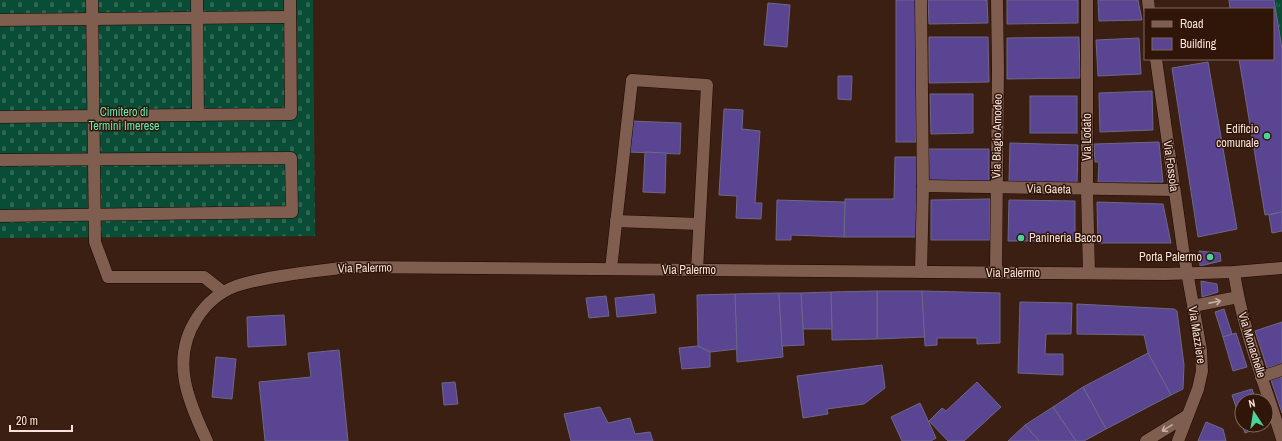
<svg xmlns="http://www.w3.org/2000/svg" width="1282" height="441" viewBox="0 0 1282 441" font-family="'Archivo Narrow',sans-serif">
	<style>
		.cemetery { fill: url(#cemetery-stones) }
		.park { fill: url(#park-tufts) }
		.building { fill: #5a4592; stroke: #6d6887 }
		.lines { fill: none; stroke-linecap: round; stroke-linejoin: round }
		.minor-casing { stroke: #210701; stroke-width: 13 }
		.minor { stroke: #7f5e50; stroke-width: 12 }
		.oneway { stroke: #c7aea3 }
		.poi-dot { fill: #4cd39a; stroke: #301509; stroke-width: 1.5 }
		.labels { text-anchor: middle; stroke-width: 3; stroke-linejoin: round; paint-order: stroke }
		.park-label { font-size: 12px; fill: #5aefb5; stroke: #301509 }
		.poi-label { font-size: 12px; fill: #f7e3db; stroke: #301509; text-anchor: end }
		.street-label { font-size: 12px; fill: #f7e3db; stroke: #301509 }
	</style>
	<defs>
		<pattern id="cemetery-stones" width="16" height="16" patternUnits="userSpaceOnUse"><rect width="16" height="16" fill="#0a4d36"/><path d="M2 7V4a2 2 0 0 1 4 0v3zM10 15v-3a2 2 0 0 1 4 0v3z" fill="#2e6652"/></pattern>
		<pattern id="park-tufts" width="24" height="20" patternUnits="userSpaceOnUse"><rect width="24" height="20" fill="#0a4d36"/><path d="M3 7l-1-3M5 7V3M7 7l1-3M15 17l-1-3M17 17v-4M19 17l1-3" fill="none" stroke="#2e6652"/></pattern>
	</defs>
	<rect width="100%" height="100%" fill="#3b1f13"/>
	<polygon class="cemetery" points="0,0 313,0 315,236 0,238"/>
	<polygon class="park" points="1274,0 1282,0 1282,49"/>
	<g class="building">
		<rect x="896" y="0" width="20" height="142"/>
		<polygon points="928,0 987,0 988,23 929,24"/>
		<polygon points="1007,0 1078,0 1078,23 1007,24"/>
		<polygon points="1098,0 1138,0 1142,20 1099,21"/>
		<polygon points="1229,0 1274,0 1282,49 1282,212 1265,215 1239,59 1273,59 1273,9 1230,9"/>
		<polygon points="768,3 790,5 787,47 764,45"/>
		<polygon points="929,37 988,37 989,82 929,83"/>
		<polygon points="1079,37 1080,78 1007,79 1007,38"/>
		<polygon points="1139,38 1141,74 1098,76 1096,40"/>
		<polygon points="1208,62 1237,229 1198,237 1172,68"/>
		<polygon points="838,76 852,76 851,100 838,99"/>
		<polygon points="1152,91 1153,130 1100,132 1099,93"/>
		<polygon points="930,94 973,94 973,133 931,134"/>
		<rect x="1030" y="96" width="47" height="37"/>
		<polygon points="724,109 743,110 742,129 760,131 755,203 762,203 761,219 736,218 737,196 719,195"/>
		<polygon points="630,121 681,123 680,154 628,152"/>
		<polygon points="1159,142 1163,182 1098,182 1099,162 1095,162 1094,144"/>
		<polygon points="1010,143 1078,145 1077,184 1009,182"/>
		<polygon points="929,149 989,149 989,184 928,184"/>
		<polygon points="645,152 666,153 665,193 643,192"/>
		<polygon points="895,157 918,157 918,237 844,237 845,199 894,199"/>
		<polygon points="990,199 990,240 931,240 931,200"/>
		<polygon points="777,200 845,202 844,237 791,235 791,240 776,240"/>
		<polygon points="1009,200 1075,201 1075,241 1008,241"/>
		<polygon points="1097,202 1163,204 1171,243 1098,243"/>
		<polygon points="1282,212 1282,231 1272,233 1269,215"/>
		<polygon points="1199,251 1220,253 1221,261 1200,266"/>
		<polygon points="1201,281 1217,284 1218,292 1202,297"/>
		<polygon points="877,291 922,291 925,337 877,339"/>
		<polygon points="877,291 877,339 832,340 831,292"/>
		<polygon points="922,291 1000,293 1000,343 977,344 977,338 937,338 937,345 925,346"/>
		<polygon points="831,292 832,329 803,329 801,293"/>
		<polygon points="779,293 783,357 737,362 735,294"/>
		<polygon points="779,293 801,293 804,345 782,346"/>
		<polygon points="654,294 656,313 617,317 615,298"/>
		<polygon points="735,294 737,349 710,352 698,346 697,295"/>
		<polygon points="606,296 609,316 589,318 586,298"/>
		<polygon points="1020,302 1072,303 1071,334 1046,334 1045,354 1063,354 1063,375 1018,373"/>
		<polygon points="1077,304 1174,309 1177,311 1184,365 1183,389 1171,395 1148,353 1144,335 1077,334"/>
		<polygon points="1224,309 1232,334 1223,337 1215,312"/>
		<polygon points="284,315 286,345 248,347 247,317"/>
		<polygon points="1282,322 1282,363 1267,368 1255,331"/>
		<polygon points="1236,333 1247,367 1233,371 1223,337"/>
		<polygon points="698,346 710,352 710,367 682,369 679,348"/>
		<polygon points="339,350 348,441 265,441 259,382 311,377 308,353"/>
		<polygon points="1148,353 1171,395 1106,429 1083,387"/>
		<polygon points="216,357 236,359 232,399 212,397"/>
		<polygon points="882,365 885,388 864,404 827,409 828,414 803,418 797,376"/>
		<polygon points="1282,377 1282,413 1271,380"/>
		<polygon points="455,382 458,404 444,405 442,383"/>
		<polygon points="977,382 1001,407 964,441 948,441 929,421 942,408 946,411"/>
		<polygon points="1083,387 1106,429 1084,441 1076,441 1053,407"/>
		<polygon points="1252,389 1256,401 1242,401 1242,425 1232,395"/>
		<polygon points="920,403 936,438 931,441 902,441 891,417"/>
		<polygon points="600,407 608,423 630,418 635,434 650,432 653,441 571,441 564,414"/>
		<polygon points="1053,407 1076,441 1039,441 1025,425"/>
		<polygon points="1206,422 1223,429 1226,441 1198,441"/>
		<polygon points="1025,425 1039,441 1008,441"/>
		<polygon points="1242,425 1264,425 1264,426 1245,433"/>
	</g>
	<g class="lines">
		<defs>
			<g id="minor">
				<polyline points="92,0 95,242 108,277 204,277 223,292"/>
				<polyline points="197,0 198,115"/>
				<polyline points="921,0 923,186 921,272"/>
				<polyline points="1087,0 1087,190 1089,273"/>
				<polyline points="1148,0 1149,9"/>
				<polyline points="0,20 290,17"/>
				<polyline points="1156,59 1183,249 1201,350 1202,371 1198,389 1178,441"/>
				<polyline points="0,117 291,114 290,0"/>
				<polyline points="0,160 291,158 292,212 0,216"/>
				<polyline points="923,186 1174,190"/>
				<polyline points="616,221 699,224"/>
				<polyline points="611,269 632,80 707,85 697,270"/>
				<path d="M1234,272C1242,329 1265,384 1282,439"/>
				<polyline points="996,273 998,69 997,0"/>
				<polyline points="1193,306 1238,297"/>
				<polyline points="1261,377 1282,370"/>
				<path d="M207,441C188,401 170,359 197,318C206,304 220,292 236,286C247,282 258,280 269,278C296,273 323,270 350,267L1165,274L1234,272L1282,268"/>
				<polyline points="1146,441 1188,415"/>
			</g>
		</defs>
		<use href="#minor" class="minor-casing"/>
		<use href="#minor" class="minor"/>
	</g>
	<defs><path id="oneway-shaft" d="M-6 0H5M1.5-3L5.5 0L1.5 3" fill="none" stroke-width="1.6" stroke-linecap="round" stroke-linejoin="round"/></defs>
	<g class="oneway">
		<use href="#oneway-shaft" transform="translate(1215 302) rotate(-11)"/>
		<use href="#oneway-shaft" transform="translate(1167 428) rotate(148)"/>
	</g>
	<g class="poi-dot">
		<circle cx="1267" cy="136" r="4"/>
		<circle cx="1021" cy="238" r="4"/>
		<circle cx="1210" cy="257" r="4"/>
	</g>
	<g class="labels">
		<g class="park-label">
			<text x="124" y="116">Cimitero di<tspan x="124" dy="14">Termini Imerese</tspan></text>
		</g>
		<g class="poi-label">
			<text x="1259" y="133">Edificio<tspan x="1259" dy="14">comunale</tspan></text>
			<text x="1029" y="242" text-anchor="start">Panineria Bacco</text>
			<text x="1202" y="261">Porta Palermo</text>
		</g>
		<g class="street-label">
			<text transform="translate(997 136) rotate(-89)" y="4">Via Biagio Amodeo</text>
			<text transform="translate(1087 137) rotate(-90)" y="4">Via Lodato</text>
			<text transform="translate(1171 166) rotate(82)" y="4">Via Fossola</text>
			<text transform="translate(1049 189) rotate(1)" y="4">Via Gaeta</text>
			<text transform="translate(365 268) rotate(-1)" y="4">Via Palermo</text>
			<text x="689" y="274">Via Palermo</text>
			<text x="1013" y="277">Via Palermo</text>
			<text transform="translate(1197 335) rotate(81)" y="4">Via Mazziere</text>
			<text transform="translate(1252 345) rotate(73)" y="4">Via Monachelle</text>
		</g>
	</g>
	<rect x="1144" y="8" width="130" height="52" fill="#301509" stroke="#80675d"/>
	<rect x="1152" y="21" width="20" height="6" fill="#7f5e50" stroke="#80675d"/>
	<text x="1180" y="28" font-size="12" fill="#f7e3db">Road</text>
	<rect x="1152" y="38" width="20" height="12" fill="#5a4592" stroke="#80675d"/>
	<text x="1180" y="48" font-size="12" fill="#f7e3db">Building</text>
	<g transform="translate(1254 413) rotate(348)"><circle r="19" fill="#301509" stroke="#80675d"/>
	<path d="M0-3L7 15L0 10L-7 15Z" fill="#4cd39a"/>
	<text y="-6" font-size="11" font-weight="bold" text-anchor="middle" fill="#f7e3db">N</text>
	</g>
	<path d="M10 425v6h62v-6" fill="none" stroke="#f7e3db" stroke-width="2"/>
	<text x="16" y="425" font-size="12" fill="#f7e3db" stroke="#301509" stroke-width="3" paint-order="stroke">20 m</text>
</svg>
